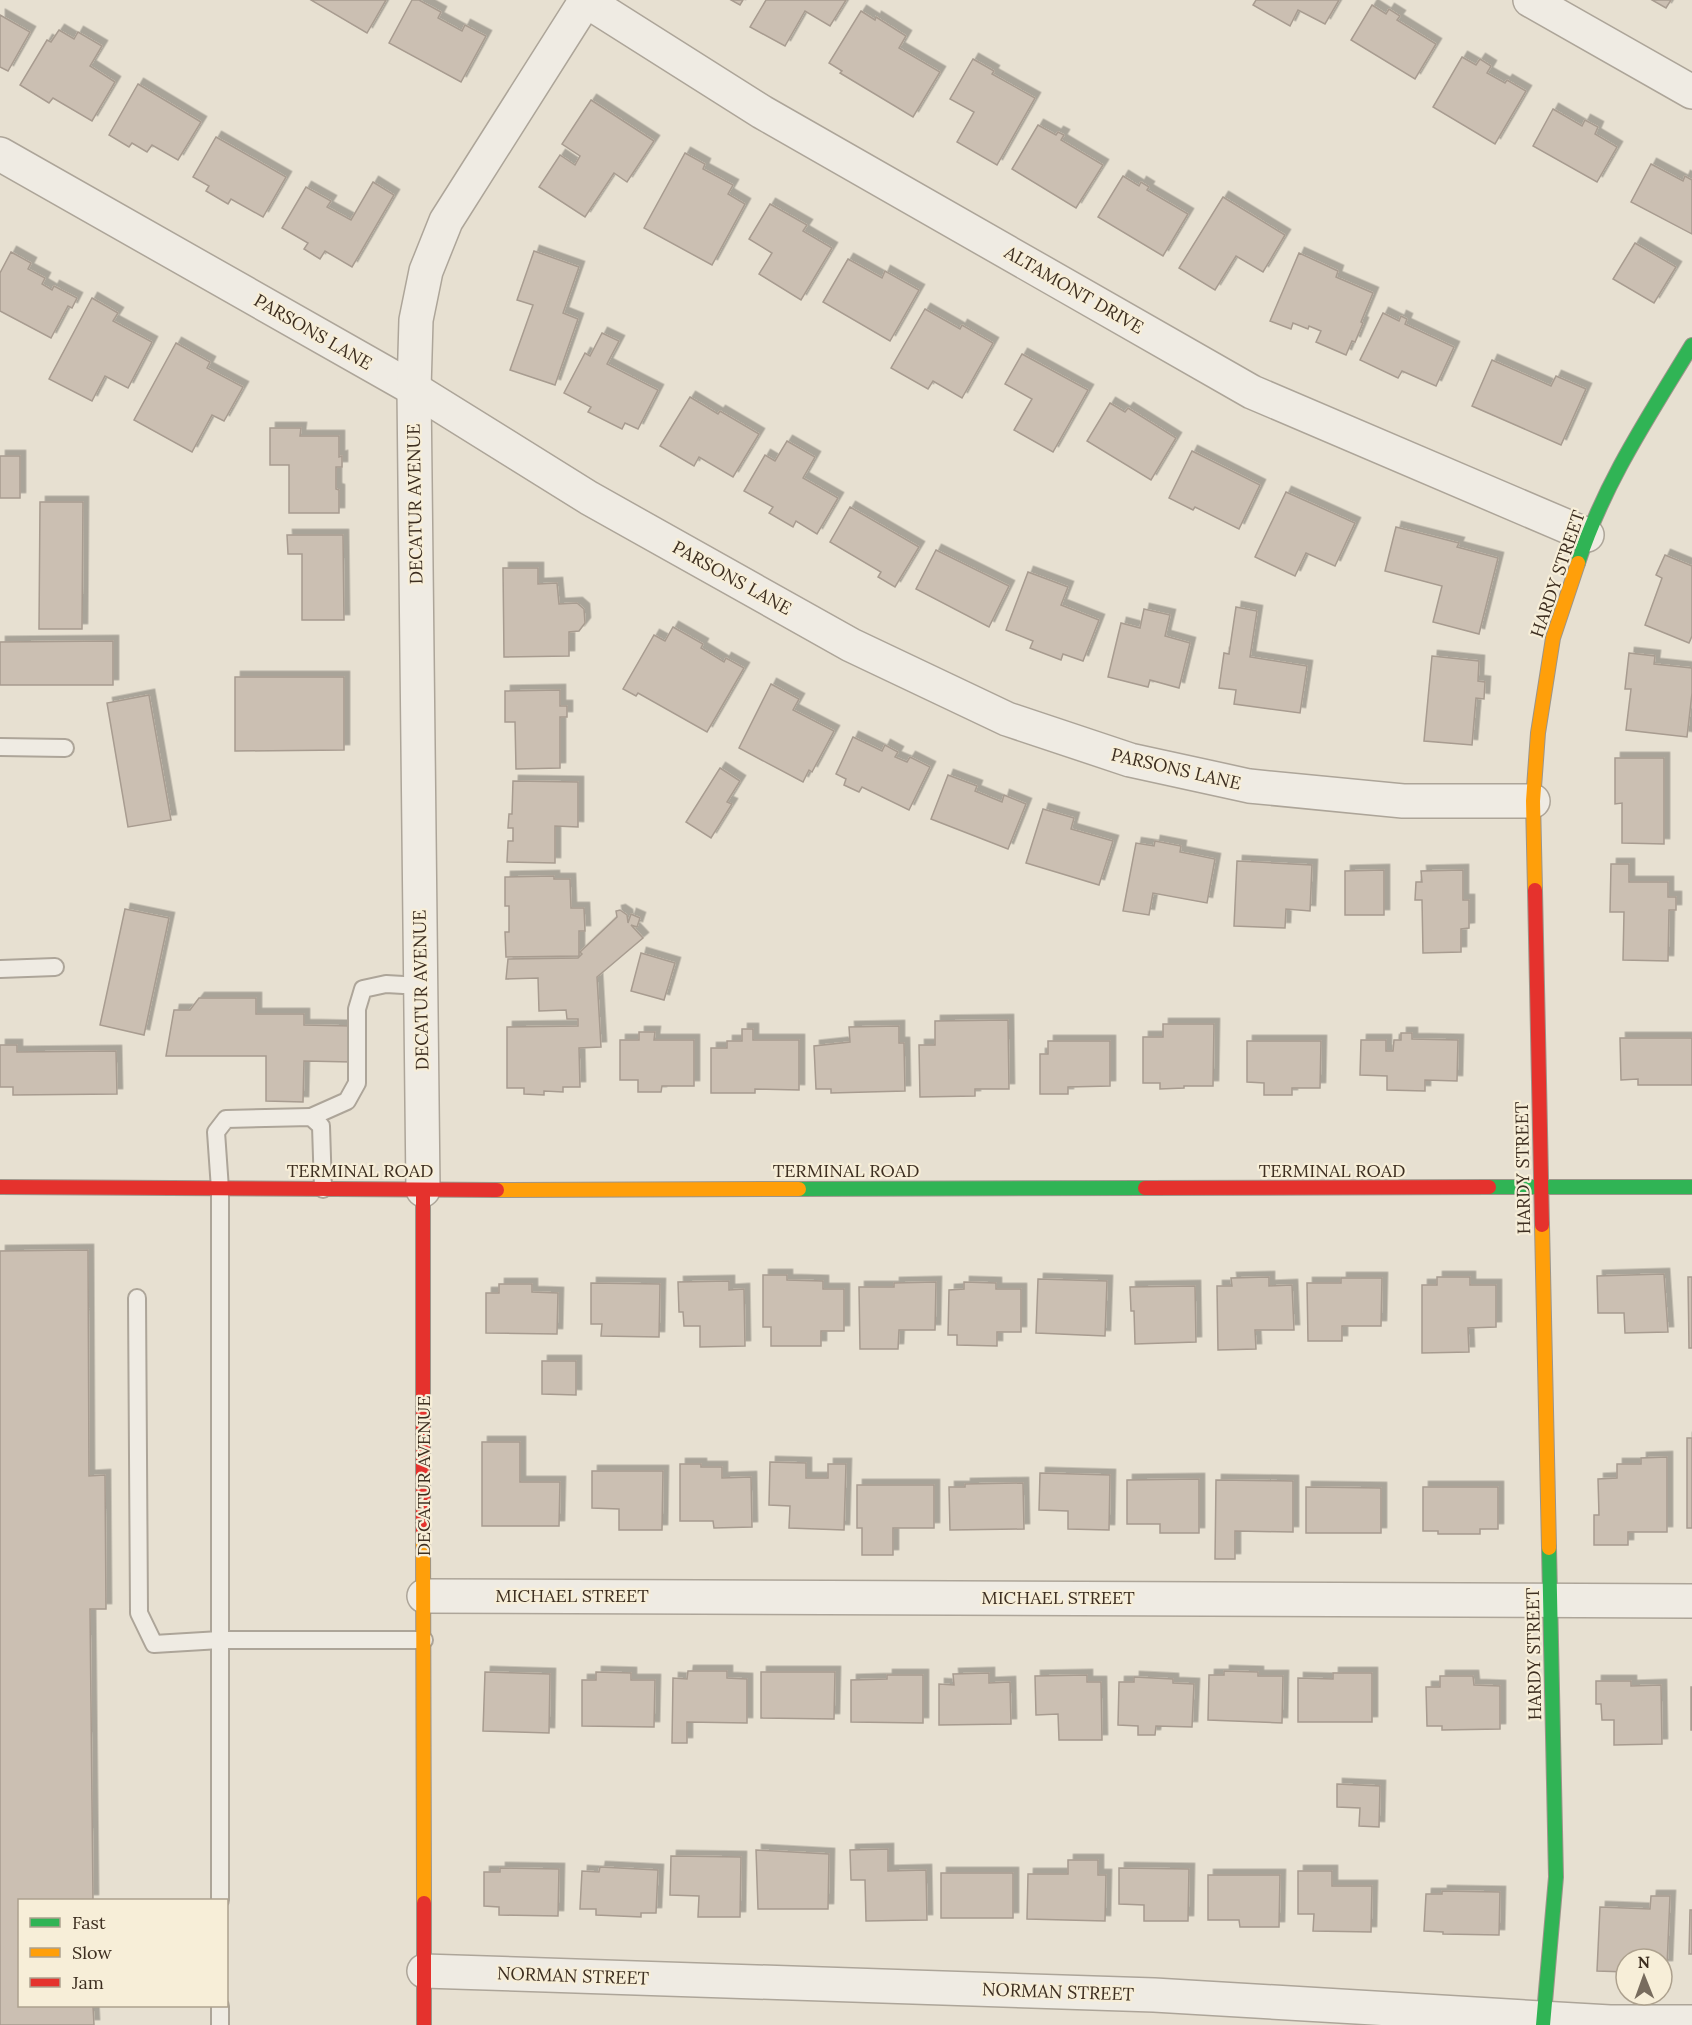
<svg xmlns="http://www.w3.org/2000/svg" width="1692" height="2025" viewBox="0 0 1692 2025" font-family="Lora,serif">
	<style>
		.building { fill: #cbbfb2; stroke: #a89c90; stroke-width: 1.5; filter: url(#shadow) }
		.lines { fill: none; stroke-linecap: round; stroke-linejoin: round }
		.lane-casing { stroke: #ada599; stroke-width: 20 }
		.street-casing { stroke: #ada599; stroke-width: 36 }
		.fast-casing { stroke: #9c958a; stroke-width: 16 }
		.slow-casing { stroke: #9c958a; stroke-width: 16 }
		.jam-casing { stroke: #9c958a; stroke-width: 16 }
		.lane { stroke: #efebe3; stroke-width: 16 }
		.street { stroke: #efebe3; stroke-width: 33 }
		.fast { stroke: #30b455; stroke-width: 14 }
		.slow { stroke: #ff9f0a; stroke-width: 14 }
		.jam { stroke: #e5322d; stroke-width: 14 }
		.labels { text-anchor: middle; stroke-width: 4.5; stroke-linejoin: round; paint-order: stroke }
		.street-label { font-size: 18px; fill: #3d2e20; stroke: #f7eed8 }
	</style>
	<defs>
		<filter id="shadow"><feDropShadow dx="5.5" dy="-5.5" stdDeviation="0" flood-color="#0004"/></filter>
	</defs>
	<rect width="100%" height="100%" fill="#e7e0d1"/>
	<g class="building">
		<polygon points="311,0 386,0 367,33"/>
		<polygon points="412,0 419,0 441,12 438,18 462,31 465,25 486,36 461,82 389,43"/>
		<polygon points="731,0 743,0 740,5"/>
		<polygon points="766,0 846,0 830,26 805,11 785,46 750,27"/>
		<polygon points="1256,0 1339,0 1325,24 1298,10 1290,26 1253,5"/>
		<polygon points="1652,0 1671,0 1666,8"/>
		<polygon points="1372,5 1386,14 1389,9 1400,16 1397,20 1436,44 1415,79 1351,40"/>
		<polygon points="861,11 875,20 876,17 906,36 899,48 940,72 913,117 840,73 842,71 829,63"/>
		<polygon points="0,15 30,32 8,71 0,67"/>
		<polygon points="59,30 74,39 78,32 102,46 90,66 115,82 92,121 53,98 49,103 20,85 47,40 51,42"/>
		<polygon points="1462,57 1476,65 1480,59 1491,66 1487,73 1505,83 1507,80 1526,91 1495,144 1433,107"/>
		<polygon points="973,59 994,71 992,74 1035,98 997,165 957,142 974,112 950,99"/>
		<polygon points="138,84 201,122 178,160 152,145 147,152 132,143 129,147 109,135"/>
		<polygon points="591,100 654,141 627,182 614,173 585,217 539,187 560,155 575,165 580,156 562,144"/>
		<polygon points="1553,109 1582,126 1585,120 1598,127 1595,134 1617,147 1597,182 1533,146"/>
		<polygon points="1038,125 1056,135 1058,132 1064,135 1061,140 1103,165 1076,208 1012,169"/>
		<polygon points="216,137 286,177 263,217 231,199 228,204 206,191 209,186 193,177"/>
		<polygon points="685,153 705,164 703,169 733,185 728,194 745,204 712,265 644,228"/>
		<polygon points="1651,164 1683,181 1685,176 1692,180 1692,234 1631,202"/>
		<polygon points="1123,176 1139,186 1141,182 1149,187 1147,190 1188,214 1163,256 1098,217"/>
		<polygon points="373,182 394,195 352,267 325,251 320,259 304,249 308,243 282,228 306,187 331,201 327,207 351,220"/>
		<polygon points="1223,197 1285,235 1263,272 1236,256 1215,290 1179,268"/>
		<polygon points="770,204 807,225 803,231 832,248 801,300 759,274 772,253 749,239"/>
		<polygon points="1635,243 1676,267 1654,303 1613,279"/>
		<polygon points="534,251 579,267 563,313 578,319 555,385 510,370 533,305 517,300"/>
		<polygon points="11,252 31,263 28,269 45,278 42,284 52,290 54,286 77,298 72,308 68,306 51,338 0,311 0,273"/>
		<polygon points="1299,253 1338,271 1336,277 1373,293 1361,322 1363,323 1355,342 1352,341 1346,355 1316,342 1321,331 1309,326 1308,329 1293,323 1291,329 1270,321"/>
		<polygon points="848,259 882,278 885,271 919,290 890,341 823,302"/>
		<polygon points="92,298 118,313 113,321 152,342 128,388 105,376 92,401 49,379"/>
		<polygon points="925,309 960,329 962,325 993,343 962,398 933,381 928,389 891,368"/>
		<polygon points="1383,313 1399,321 1401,316 1407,319 1405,324 1454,347 1436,386 1402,371 1398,378 1360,360"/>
		<polygon points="602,333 619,341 607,364 658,390 638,429 625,423 622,429 588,412 591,407 564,393 585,353 590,356"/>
		<polygon points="176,343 210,362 207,368 243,387 224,421 212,415 192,452 134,420"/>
		<polygon points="1022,354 1088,390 1053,452 1014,430 1032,399 1005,384"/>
		<polygon points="1492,360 1551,386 1556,376 1586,389 1561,445 1472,406"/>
		<polygon points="690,397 718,414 720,411 759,434 733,477 699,457 694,466 660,446"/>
		<polygon points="1110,403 1125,412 1128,408 1176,438 1151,480 1087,441"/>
		<polygon points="270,428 301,428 300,436 339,436 339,457 342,456 342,467 336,467 336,489 339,490 339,513 289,513 289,465 270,465"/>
		<polygon points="787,441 815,457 803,478 838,498 817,534 796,521 793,527 769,513 773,507 744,491 765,455 775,461"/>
		<polygon points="1192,451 1260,485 1239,529 1195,507 1193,510 1169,498"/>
		<rect x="0" y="456" width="20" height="42"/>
		<polygon points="1286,492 1355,523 1335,566 1306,553 1295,576 1255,557"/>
		<polygon points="40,502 83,502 82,629 39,629"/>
		<polygon points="850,507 919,547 895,587 878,577 881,572 830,542"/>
		<polygon points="1396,527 1459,543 1457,547 1498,558 1479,634 1433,622 1442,586 1385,571"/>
		<polygon points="287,535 343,535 344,620 302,620 302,554 288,554"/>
		<polygon points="936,550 1009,586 989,627 916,589"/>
		<polygon points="1665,555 1692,566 1692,636 1689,643 1645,625 1662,578 1656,575"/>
		<polygon points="503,568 538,568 538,584 557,583 559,604 577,603 584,609 585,623 579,631 569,632 569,656 504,657"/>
		<polygon points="1028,572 1068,587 1061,605 1099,620 1083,661 1063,654 1061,660 1030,648 1033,641 1006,630"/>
		<polygon points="1236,607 1257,611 1250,657 1307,666 1300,713 1234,704 1236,690 1219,688 1224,653 1229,654"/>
		<polygon points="1144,609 1170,615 1165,636 1190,643 1179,688 1150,680 1148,687 1108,677 1121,623 1140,628"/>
		<polygon points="673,627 703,644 701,648 724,662 726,658 744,668 707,732 638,693 636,696 623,689 654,635 665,641"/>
		<polygon points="113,641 113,685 0,685 0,642"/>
		<polygon points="1629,653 1655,656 1654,664 1692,668 1692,693 1687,737 1626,730 1631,689 1625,689"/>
		<polygon points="1432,656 1479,661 1478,681 1485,682 1484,699 1476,698 1472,745 1424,741"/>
		<polygon points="235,677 344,677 344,750 235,751"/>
		<polygon points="771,684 799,699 793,710 834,731 812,772 809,770 803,782 739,748"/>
		<polygon points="560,690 560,706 567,706 567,717 560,717 560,768 516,769 515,722 505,722 505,691"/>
		<polygon points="149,695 171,820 128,827 107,703"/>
		<polygon points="853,737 882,751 885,745 898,752 895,757 907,762 910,757 930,767 909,810 862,787 859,792 844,785 846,779 836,774"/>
		<polygon points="1615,758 1664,758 1664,844 1622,843 1622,803 1615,804"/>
		<polygon points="720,768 740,781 727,802 732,804 711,838 686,822"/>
		<polygon points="948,775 977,786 975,791 1002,802 1004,795 1026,804 1008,849 931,819"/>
		<polygon points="513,781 578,782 578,827 555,826 555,863 507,862 508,841 513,841 513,828 508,828 509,814 512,814"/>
		<polygon points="1043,809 1074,818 1071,829 1113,841 1099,885 1026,863"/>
		<polygon points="1155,841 1181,846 1180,852 1215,859 1207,903 1153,893 1149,915 1123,911 1136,843 1154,846"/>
		<polygon points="1237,861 1312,865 1310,911 1286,909 1285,928 1234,926"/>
		<polygon points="1611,864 1629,864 1629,882 1668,882 1668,897 1676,897 1676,910 1669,910 1668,961 1623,960 1624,912 1610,912"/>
		<polygon points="1384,870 1384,915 1345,915 1345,871"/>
		<polygon points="1463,870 1463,900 1469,900 1469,928 1461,929 1461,952 1423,953 1422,900 1415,900 1416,882 1422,882 1421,871"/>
		<polygon points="554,876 554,879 570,879 571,908 584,908 585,931 579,931 579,956 506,957 505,932 509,932 509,906 505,906 505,877"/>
		<polygon points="125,909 169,918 144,1035 100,1025"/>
		<polygon points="620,910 627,915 628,923 631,914 640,918 637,927 631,925 643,938 597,977 601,1047 579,1048 580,1087 563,1087 563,1092 544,1091 544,1095 524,1094 524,1088 507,1088 507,1027 578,1026 578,1019 567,1019 566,1010 539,1011 538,978 506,979 508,959 578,958 582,954 580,952 617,917 616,911"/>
		<polygon points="641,953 675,963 664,1000 631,991"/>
		<polygon points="199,998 256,998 256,1014 304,1014 304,1025 351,1026 351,1062 304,1061 303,1102 266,1101 266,1056 166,1056 174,1010 190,1010"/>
		<polygon points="1008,1020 1009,1089 975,1089 975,1096 920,1097 919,1045 935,1045 935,1021"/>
		<polygon points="1163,1024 1214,1024 1213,1086 1184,1086 1184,1088 1160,1089 1160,1083 1143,1083 1143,1037 1163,1037"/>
		<polygon points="899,1026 899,1043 904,1043 905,1091 831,1093 831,1089 816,1089 814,1046 850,1042 849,1027"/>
		<polygon points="742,1029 753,1029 753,1040 799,1040 799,1090 755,1089 755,1093 711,1093 711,1048 727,1048 727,1041 742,1041"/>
		<polygon points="639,1032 655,1032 654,1040 694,1040 694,1086 662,1086 661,1092 638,1092 638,1080 620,1080 620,1040 639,1040"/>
		<polygon points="1401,1033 1412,1033 1412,1039 1458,1040 1457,1081 1425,1080 1425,1091 1387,1090 1387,1076 1360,1075 1361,1040 1386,1040 1386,1051 1393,1051 1394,1040 1401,1040"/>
		<polygon points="1620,1038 1692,1038 1692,1085 1638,1085 1638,1079 1621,1080"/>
		<polygon points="1048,1041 1110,1041 1110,1086 1068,1087 1068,1094 1040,1094 1040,1054 1048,1054"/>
		<polygon points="1247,1041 1321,1041 1320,1088 1292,1088 1292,1095 1264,1095 1264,1083 1247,1082"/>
		<polygon points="0,1045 17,1045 17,1052 116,1051 117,1094 13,1095 13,1087 0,1087"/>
		<polygon points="88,1250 89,1476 105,1475 106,1609 90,1609 93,1900 20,1900 20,2006 93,2006 94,2025 0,2025 0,1251"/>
		<polygon points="1664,1274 1668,1332 1625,1333 1624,1313 1598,1313 1597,1276"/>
		<polygon points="763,1275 787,1275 787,1280 823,1281 823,1289 844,1289 844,1331 821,1331 821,1346 771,1346 771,1327 763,1327"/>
		<polygon points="1269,1277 1269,1286 1292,1285 1294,1330 1255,1330 1256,1349 1218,1350 1217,1286 1232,1286 1231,1278"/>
		<polygon points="1437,1277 1470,1277 1470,1285 1496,1285 1496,1327 1468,1328 1469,1352 1422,1353 1422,1285 1437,1285"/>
		<polygon points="1688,1277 1692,1277 1692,1348 1689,1348"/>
		<polygon points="1341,1278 1382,1278 1381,1326 1342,1326 1342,1341 1308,1341 1307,1283 1341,1283"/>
		<polygon points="1038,1279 1107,1281 1105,1336 1036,1333"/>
		<polygon points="729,1281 729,1290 744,1289 745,1346 700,1347 700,1326 684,1326 683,1312 679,1312 678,1282"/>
		<polygon points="936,1282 935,1330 899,1330 898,1349 860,1349 859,1287 894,1287 894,1283"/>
		<polygon points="964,1282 996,1283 996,1289 1021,1289 1021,1332 997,1332 997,1346 957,1345 957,1335 948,1335 949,1290 964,1289"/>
		<polygon points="591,1283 660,1284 659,1337 601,1336 602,1324 591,1324"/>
		<polygon points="499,1284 532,1284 532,1292 558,1293 557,1334 486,1333 486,1293 499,1293"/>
		<polygon points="1195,1286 1196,1342 1135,1344 1134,1311 1131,1311 1130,1287"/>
		<polygon points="542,1361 576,1361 576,1395 542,1394"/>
		<rect x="1687" y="1438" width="5" height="90"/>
		<polygon points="482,1442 520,1442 520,1482 560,1482 559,1526 482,1526"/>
		<polygon points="1667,1457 1667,1532 1628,1532 1628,1545 1594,1545 1594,1515 1599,1515 1598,1479 1617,1478 1617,1464 1641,1464 1641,1458"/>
		<polygon points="770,1462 806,1463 806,1478 828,1478 828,1464 846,1464 844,1530 789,1528 790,1506 769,1505"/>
		<polygon points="680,1464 701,1464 701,1467 722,1467 722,1478 751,1477 752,1527 714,1528 713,1521 680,1521"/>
		<polygon points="592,1471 663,1471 662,1530 619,1530 619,1509 592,1508"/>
		<polygon points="1040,1473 1110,1475 1109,1530 1068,1529 1068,1511 1039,1510"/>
		<polygon points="1199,1479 1199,1533 1160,1533 1160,1524 1127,1524 1127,1480"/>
		<polygon points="1216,1480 1293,1481 1293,1532 1235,1531 1235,1559 1215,1559"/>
		<polygon points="1023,1483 1024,1529 950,1530 949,1487 965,1487 965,1484"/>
		<polygon points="857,1485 934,1485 934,1528 893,1528 893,1555 862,1555 862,1528 857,1528"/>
		<polygon points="1306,1487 1381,1488 1381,1533 1306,1533"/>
		<polygon points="1423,1487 1498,1487 1498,1529 1480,1529 1480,1534 1438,1534 1438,1531 1423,1531"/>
		<polygon points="688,1671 727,1671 727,1678 747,1679 747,1723 687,1722 687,1743 672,1743 673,1678 687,1679"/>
		<polygon points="1224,1671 1258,1672 1258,1676 1283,1676 1282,1723 1208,1720 1209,1675 1224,1675"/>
		<polygon points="485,1672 550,1674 549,1733 483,1731"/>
		<polygon points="596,1672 631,1673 631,1680 655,1680 654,1727 582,1726 582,1680 596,1680"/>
		<polygon points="761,1672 835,1672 834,1719 761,1718"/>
		<polygon points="989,1673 989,1683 1010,1682 1011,1724 939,1725 939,1684 954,1685 953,1674"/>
		<polygon points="1333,1673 1372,1673 1372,1722 1298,1722 1298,1678 1333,1679"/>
		<polygon points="887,1675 923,1675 923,1723 851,1722 851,1680 887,1679"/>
		<polygon points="1087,1675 1087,1682 1101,1682 1102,1740 1059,1740 1058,1714 1036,1715 1035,1676"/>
		<polygon points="1440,1676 1473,1676 1474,1685 1500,1686 1500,1729 1442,1730 1442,1726 1427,1726 1426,1687 1440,1687"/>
		<polygon points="1134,1677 1173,1679 1173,1683 1194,1684 1192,1727 1156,1726 1155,1735 1138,1735 1138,1726 1118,1725 1119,1682 1134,1682"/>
		<polygon points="1596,1681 1631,1681 1631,1686 1661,1685 1662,1744 1614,1745 1614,1720 1602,1720 1601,1704 1596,1704"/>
		<rect x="1691" y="1687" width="1" height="43"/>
		<polygon points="1337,1784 1380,1786 1379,1827 1359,1826 1360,1808 1337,1807"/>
		<polygon points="888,1849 888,1871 926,1870 927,1920 866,1921 865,1880 851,1880 850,1850"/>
		<polygon points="756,1850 829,1854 828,1909 758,1909"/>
		<polygon points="671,1856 741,1857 740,1917 698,1917 699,1896 670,1895"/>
		<polygon points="1068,1860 1098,1860 1098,1875 1106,1875 1105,1921 1027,1919 1028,1874 1068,1874"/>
		<polygon points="600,1867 658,1870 656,1913 641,1913 641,1917 596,1915 596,1909 580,1909 582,1871 599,1872"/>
		<polygon points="500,1868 559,1869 558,1916 499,1915 499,1907 484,1906 484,1872 500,1872"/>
		<polygon points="1119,1868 1189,1869 1188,1921 1144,1921 1144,1905 1119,1904"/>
		<polygon points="1298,1871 1332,1871 1332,1886 1372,1886 1371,1932 1313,1931 1314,1914 1298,1914"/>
		<rect x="941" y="1873" width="72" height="45"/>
		<polygon points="1208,1875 1280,1875 1279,1927 1240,1927 1239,1920 1208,1920"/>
		<polygon points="1442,1891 1500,1892 1499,1935 1443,1934 1443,1932 1424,1931 1426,1894 1442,1894"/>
		<polygon points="1651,1896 1670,1896 1667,1966 1662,1966 1662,1959 1626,1959 1626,1972 1597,1971 1600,1907 1650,1909"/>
		<polygon points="1690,1910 1692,1910 1692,1954 1689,1954"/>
	</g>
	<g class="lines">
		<defs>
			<g id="lane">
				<polyline points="0,747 65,748"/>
				<polyline points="0,969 55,967"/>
				<polyline points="311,1117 347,1101 357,1083 357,1009 363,989 386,984 421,986"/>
				<polyline points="137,1298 139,1613 154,1644 220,1640 424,1640"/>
				<polyline points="220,1900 220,1189 216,1132 226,1119 311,1117 321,1126 323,1189"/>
				<polyline points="220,2025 220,2006"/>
			</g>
			<g id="street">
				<polyline points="585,0 762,112 1252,392 1587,535"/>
				<polyline points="1530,0 1692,92"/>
				<polyline points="0,154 414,389 589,498 851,645 1007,719 1130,760 1249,786 1403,801 1533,801"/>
				<polyline points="423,1190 414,389 416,320 426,271 446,221 586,0"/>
				<polyline points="424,1596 1692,1601"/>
				<polyline points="424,1971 1154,1995 1610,2022 1692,2022"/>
			</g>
			<g id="fast">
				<path d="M1578,563C1604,483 1649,416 1692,345"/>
				<polyline points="1489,1187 1692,1187"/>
				<polyline points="799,1189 1145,1188"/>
				<polyline points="1543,2025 1556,1877 1549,1548"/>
			</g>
			<g id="slow">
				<polyline points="1535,890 1533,801 1538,733 1553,638 1578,563"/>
				<polyline points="497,1190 799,1189"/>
				<polyline points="1542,1225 1549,1548"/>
				<polyline points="423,1536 424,1903"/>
			</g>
			<g id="jam">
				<polyline points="1535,890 1542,1225"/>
				<polyline points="0,1187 497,1190"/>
				<polyline points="1145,1188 1489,1187"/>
				<polyline points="423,1190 423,1536"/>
				<polyline points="424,1903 424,2025"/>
			</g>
		</defs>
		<use href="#lane" class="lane-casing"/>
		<use href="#street" class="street-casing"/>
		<use href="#fast" class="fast-casing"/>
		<use href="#slow" class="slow-casing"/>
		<use href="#jam" class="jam-casing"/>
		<use href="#lane" class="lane"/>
		<use href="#street" class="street"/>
		<use href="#fast" class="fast"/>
		<use href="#slow" class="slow"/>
		<use href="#jam" class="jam"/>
	</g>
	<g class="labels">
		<g class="street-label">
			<text transform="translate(1074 290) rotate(30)" y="6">ALTAMONT DRIVE</text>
			<text transform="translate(313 332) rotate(30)" y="6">PARSONS LANE</text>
			<text transform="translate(415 504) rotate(-91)" y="6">DECATUR AVENUE</text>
			<text transform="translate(1558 574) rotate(-71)" y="6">HARDY STREET</text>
			<text transform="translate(732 578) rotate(29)" y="6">PARSONS LANE</text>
			<text transform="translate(1176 769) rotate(13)" y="6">PARSONS LANE</text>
			<text transform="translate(421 990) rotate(-91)" y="6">DECATUR AVENUE</text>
			<text transform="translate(1523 1168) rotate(-91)" y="6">HARDY STREET</text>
			<text x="360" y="1177">TERMINAL ROAD</text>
			<text x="846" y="1177">TERMINAL ROAD</text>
			<text x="1332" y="1177">TERMINAL ROAD</text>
			<text transform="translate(424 1476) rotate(-90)" y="6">DECATUR AVENUE</text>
			<text x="572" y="1602">MICHAEL STREET</text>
			<text x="1058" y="1604">MICHAEL STREET</text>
			<text transform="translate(1534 1654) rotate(-91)" y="6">HARDY STREET</text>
			<text transform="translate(573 1976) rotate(2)" y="6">NORMAN STREET</text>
			<text transform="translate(1058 1992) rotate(2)" y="6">NORMAN STREET</text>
		</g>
	</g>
	<rect x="18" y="1899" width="210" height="108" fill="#f7eed8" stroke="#ada18e" stroke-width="1.5"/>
	<rect x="30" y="1918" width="30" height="9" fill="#30b455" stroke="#ada18e" stroke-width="1.5"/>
	<text x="72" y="1929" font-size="18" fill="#3d2e20">Fast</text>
	<rect x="30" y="1948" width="30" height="9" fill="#ff9f0a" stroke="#ada18e" stroke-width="1.5"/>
	<text x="72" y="1959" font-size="18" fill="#3d2e20">Slow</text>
	<rect x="30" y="1978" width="30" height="9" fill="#e5322d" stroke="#ada18e" stroke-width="1.5"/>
	<text x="72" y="1989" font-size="18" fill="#3d2e20">Jam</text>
	<g transform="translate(1644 1977) rotate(359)"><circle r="28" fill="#f7eed8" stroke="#ada18e" stroke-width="1.5"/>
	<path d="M0-4.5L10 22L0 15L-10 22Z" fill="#786c5e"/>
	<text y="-9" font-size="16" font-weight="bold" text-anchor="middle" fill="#3d2e20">N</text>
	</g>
</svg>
